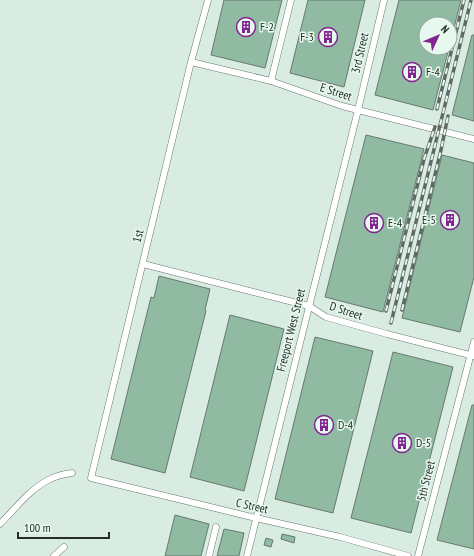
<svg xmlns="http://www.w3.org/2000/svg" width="474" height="556" viewBox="0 0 474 556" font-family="'PT Sans Narrow',sans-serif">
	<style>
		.building { fill: #90baa2; stroke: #68796f }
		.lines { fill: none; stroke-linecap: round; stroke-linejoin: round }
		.minor-casing { stroke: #68796f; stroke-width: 7 }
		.minor { stroke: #fff; stroke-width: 6 }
		.rail-casing { stroke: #606a64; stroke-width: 3.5 }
		.rail { stroke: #e7f9ee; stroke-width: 2; stroke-dasharray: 6; stroke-linecap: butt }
		.labels { text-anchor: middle; stroke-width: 3; stroke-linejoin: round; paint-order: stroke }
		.poi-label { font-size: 12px; fill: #262d29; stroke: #e7f9ee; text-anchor: start }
		.street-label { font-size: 12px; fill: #262d29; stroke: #e7f9ee }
	</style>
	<rect width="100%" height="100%" fill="#d9ece1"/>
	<g class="building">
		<polygon points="224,0 282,0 265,68 211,55"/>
		<polygon points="308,0 365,0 344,87 290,73"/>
		<polygon points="399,0 461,0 452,36 450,35 450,24 426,24 426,48 449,48 433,110 375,95"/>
		<polygon points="472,35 474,35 474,121 452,115"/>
		<polygon points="366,135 424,149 383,312 325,297"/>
		<polygon points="442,155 474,163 474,277 460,332 402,318"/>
		<polygon points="159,276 210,289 205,310 206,311 165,473 111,459 151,297 154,298"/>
		<polygon points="230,315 284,329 244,491 190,477"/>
		<polygon points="315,337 373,351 333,513 275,499"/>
		<polygon points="393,352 453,367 411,533 351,518"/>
		<polygon points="472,405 474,405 474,549 437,540"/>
		<polygon points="175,515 209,524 201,556 165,556"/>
		<polygon points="224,529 244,533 239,556 217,556"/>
		<polygon points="282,534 295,537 294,543 281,539"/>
		<polygon points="266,538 273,540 271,547 264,545"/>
	</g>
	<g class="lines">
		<defs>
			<g id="minor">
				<polyline points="208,0 191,62 91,478 256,518 340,537 408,556"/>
				<polyline points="191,62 271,81 342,106 474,139"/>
				<polyline points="271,81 291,0"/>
				<polyline points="143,264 309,306 326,317 387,334 474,356"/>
				<path d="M0,524C15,509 29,490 48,480C56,476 63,474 72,473"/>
				<polyline points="54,556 64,547"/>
				<polyline points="209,556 216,527"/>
				<polyline points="247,556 358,110 384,0"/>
				<polyline points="418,556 474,342"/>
			</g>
		</defs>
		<use href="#minor" class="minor-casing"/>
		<use href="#minor" class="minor"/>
		<defs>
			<g id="rail">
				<polyline points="437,109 464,0"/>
				<polyline points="402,310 441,150 448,116"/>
				<polyline points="386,311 424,159 435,127"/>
				<polyline points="391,323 471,0"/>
			</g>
		</defs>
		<use href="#rail" class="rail-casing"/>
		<use href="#rail" class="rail"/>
	</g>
	<defs>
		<symbol id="building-ring" viewBox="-11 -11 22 22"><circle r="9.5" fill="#e7f9ee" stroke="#822591" stroke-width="1.5"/><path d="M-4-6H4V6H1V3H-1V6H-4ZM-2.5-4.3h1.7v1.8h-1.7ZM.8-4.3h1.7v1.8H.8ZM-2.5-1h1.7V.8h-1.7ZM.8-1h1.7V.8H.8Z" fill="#822591"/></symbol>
	</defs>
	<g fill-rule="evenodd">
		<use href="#building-ring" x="235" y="16" width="22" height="22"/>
		<use href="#building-ring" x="317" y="26" width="22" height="22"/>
		<use href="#building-ring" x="401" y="61" width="22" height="22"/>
		<use href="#building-ring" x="439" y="209" width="22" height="22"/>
		<use href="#building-ring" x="363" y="212" width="22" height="22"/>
		<use href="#building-ring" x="313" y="414" width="22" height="22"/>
		<use href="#building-ring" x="391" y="432" width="22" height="22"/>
	</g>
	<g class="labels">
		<g class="poi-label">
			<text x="260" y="31">F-2</text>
			<text x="314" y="41" text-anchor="end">F-3</text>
			<text x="426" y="76">F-4</text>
			<text x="436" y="224" text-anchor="end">E-5</text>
			<text x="388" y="227">E-4</text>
			<text x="338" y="429">D-4</text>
			<text x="416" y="447">D-5</text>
		</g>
		<g class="street-label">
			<text transform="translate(360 53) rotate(-77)" y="4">3rd Street</text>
			<text transform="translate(336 92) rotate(18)" y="4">E Street</text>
			<text transform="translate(138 236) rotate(-76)" y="4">1st</text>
			<text transform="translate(346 311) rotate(18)" y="4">D Street</text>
			<text transform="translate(291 330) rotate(-76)" y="4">Freeport West Street</text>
			<text transform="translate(426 481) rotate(-76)" y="4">5th Street</text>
			<text transform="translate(252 506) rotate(13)" y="4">C Street</text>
		</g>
	</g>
	<g transform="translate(438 36) rotate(46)"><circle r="19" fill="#e7f9ee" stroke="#9aa79f"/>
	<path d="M0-3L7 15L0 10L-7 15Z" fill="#822591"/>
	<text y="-6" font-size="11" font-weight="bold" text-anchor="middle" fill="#262d29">N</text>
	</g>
	<path d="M18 532v6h91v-6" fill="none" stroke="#262d29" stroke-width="2"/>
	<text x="24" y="532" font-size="12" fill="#262d29" stroke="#e7f9ee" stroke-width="3" paint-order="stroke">100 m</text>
</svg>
